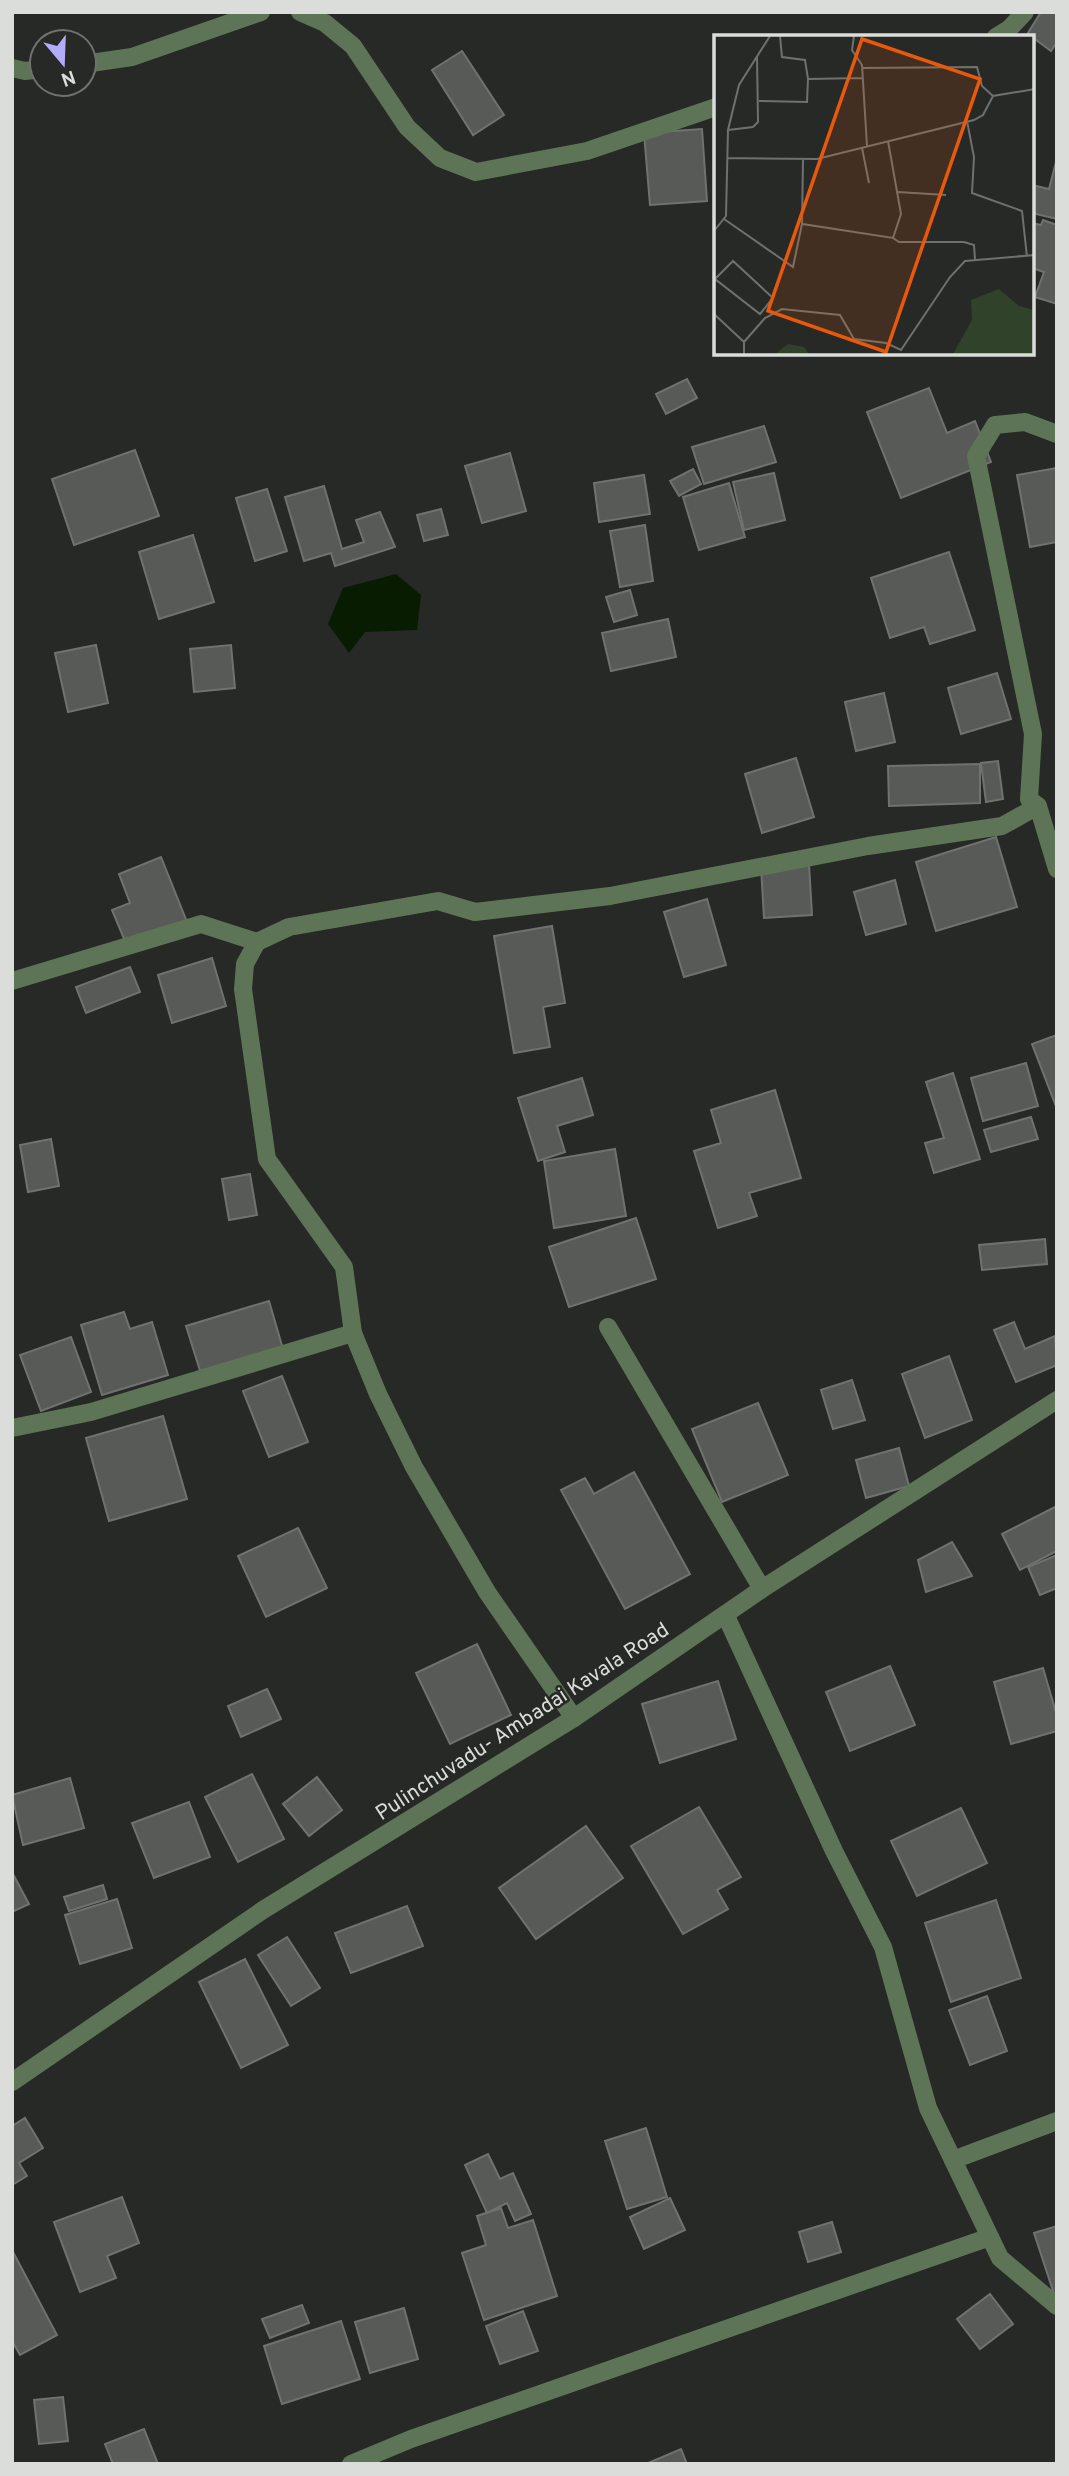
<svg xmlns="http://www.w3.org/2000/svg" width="1069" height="2476" viewBox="0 0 1069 2476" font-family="Overpass,sans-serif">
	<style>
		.water { fill: #081c02 }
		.building { fill: #575a56; stroke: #6f726e; stroke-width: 2 }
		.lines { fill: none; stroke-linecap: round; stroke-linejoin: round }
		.minor { stroke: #5e7456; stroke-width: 18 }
		.labels { text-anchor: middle; stroke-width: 5; stroke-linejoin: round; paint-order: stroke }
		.street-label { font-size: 21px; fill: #dbddda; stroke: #262925 }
		.inset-road { fill: none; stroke: #6e716d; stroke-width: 2 }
		.view { fill: #e8590c; fill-opacity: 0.15; stroke: #e8590c; stroke-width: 3.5 }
		.inset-edge { fill: none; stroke: #dbddda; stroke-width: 3.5 }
	</style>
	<rect width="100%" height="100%" fill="#262925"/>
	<polygon class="water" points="396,574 421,595 417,630 365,632 349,653 328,624 343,588"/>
	<g class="building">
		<polygon points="1041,12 1057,12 1057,42 1051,51 1032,37 1026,36"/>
		<polygon points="462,51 504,115 473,135 432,70"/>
		<polygon points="702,129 707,201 650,205 644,133"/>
		<polygon points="1056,162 1057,163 1057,219 1032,213 1032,185 1049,189"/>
		<polygon points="1043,220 1057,225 1057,304 1035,297 1044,272 1032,268 1032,223 1041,225"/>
		<polygon points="687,379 697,398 666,414 656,394"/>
		<polygon points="929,388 947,433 975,421 991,462 901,498 867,412"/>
		<polygon points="764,426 776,462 704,484 692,447"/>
		<polygon points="135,450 159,516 74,545 52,479"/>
		<polygon points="510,453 526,511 482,523 465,466"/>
		<polygon points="1057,468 1057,542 1030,547 1017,475"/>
		<polygon points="693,469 701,484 679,496 670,481"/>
		<polygon points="774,473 785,520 744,530 733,482"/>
		<polygon points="644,475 650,514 599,522 594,483"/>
		<polygon points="729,483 745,537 699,550 683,497"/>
		<polygon points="324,486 342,549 364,542 356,520 380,512 395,547 335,566 331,553 304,561 285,497"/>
		<polygon points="267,489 287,551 255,561 236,498"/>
		<polygon points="441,509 448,535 424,541 417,515"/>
		<polygon points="645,525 653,581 620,587 610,531"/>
		<polygon points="193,535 214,602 159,619 139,552"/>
		<polygon points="949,552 975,630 930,644 924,627 890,638 871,578"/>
		<polygon points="630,590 637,615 614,622 606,597"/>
		<polygon points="668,619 676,657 611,671 602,633"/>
		<polygon points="96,645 108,703 68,712 55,653"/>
		<polygon points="231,645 235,688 194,692 190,649"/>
		<polygon points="997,673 1011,719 961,734 948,688"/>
		<polygon points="884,693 895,742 856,751 845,702"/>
		<polygon points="796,758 814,817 762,833 745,774"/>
		<polygon points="998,761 1003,799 986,802 981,763"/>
		<polygon points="980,764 980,803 889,806 888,766"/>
		<polygon points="996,837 1017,907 936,931 916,862"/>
		<polygon points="161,857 187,922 127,946 112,910 130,903 119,874"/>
		<polygon points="809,864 812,915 764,918 761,867"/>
		<polygon points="895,880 906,924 866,935 854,892"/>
		<polygon points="707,899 726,965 684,977 664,912"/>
		<polygon points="552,926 565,1003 543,1007 550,1047 514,1053 494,936"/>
		<polygon points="212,958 226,1006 172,1023 158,975"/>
		<polygon points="130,967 140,992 86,1013 76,987"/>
		<polygon points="1057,1035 1057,1109 1032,1044"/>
		<polygon points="1026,1063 1038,1106 983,1121 971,1078"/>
		<polygon points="953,1073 980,1159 934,1173 925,1143 944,1138 926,1082"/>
		<polygon points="582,1078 593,1115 557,1126 565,1152 538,1161 518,1098"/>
		<polygon points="775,1090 801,1178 749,1193 757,1216 718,1228 694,1151 721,1143 711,1110"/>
		<polygon points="1031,1117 1038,1139 991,1152 984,1130"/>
		<polygon points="51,1139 59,1186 28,1192 20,1145"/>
		<polygon points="615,1149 626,1216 554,1228 544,1161"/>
		<polygon points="250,1174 257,1215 229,1220 222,1179"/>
		<polygon points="636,1218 656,1279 569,1307 549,1247"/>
		<polygon points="1045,1239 1047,1264 982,1270 979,1245"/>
		<polygon points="269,1301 283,1349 201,1374 186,1326"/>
		<polygon points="124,1312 130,1329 152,1322 168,1375 102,1395 81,1325"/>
		<polygon points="1014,1322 1025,1349 1055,1336 1057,1365 1016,1382 994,1330"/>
		<polygon points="71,1337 91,1392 41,1411 20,1355"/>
		<polygon points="949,1356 972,1420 925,1438 902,1374"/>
		<polygon points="282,1376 308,1442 269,1457 243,1391"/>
		<polygon points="852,1380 865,1420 833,1429 821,1390"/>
		<polygon points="758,1403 788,1475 722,1502 692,1429"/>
		<polygon points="163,1416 187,1499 109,1521 86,1438"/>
		<polygon points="899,1448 909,1486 866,1498 856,1460"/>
		<polygon points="634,1472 690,1574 625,1609 561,1490 585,1478 594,1494"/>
		<polygon points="1057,1506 1057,1551 1020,1570 1002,1534"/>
		<polygon points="298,1528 327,1588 266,1617 238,1556"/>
		<polygon points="952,1542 972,1576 926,1592 918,1560"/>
		<polygon points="1057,1555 1057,1588 1040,1595 1028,1567"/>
		<polygon points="477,1644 511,1715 450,1744 416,1673"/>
		<polygon points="890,1666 915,1725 850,1751 826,1692"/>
		<polygon points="1043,1668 1057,1716 1057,1731 1011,1744 994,1682"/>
		<polygon points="718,1681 736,1739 660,1763 642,1704"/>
		<polygon points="267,1689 281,1719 241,1737 228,1706"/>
		<polygon points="252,1774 284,1839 238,1862 205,1797"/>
		<polygon points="317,1777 342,1810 309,1836 283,1804"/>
		<polygon points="70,1778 84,1828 23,1845 12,1795"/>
		<polygon points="189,1802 210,1857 154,1878 132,1823"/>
		<polygon points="699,1807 741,1877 717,1890 728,1909 683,1934 631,1846"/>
		<polygon points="961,1808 987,1863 917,1896 891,1841"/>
		<polygon points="586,1826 623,1878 536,1939 499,1888"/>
		<polygon points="12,1872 29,1904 12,1912"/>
		<polygon points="103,1885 107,1899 69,1911 64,1897"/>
		<polygon points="117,1899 132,1948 80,1964 65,1915"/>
		<polygon points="996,1900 1021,1978 951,2002 925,1923"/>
		<polygon points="407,1906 423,1946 351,1973 335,1933"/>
		<polygon points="287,1937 320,1988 291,2006 258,1955"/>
		<polygon points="245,1959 288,2045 241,2068 199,1982"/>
		<polygon points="987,1996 1007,2051 970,2065 949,2010"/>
		<polygon points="25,2118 43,2148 19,2163 27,2176 12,2185 12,2126"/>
		<polygon points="646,2128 667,2197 627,2209 605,2141"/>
		<polygon points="488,2154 500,2179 513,2173 531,2214 515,2221 507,2203 487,2213 465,2165"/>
		<polygon points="122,2197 139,2243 107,2256 116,2278 80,2292 54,2222"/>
		<polygon points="670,2198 685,2230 644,2249 630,2217"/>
		<polygon points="501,2208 508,2228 533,2220 557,2296 484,2320 462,2253 486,2245 477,2216"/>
		<polygon points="832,2222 841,2252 808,2262 799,2232"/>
		<polygon points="1057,2226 1057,2300 1056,2300 1034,2233"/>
		<polygon points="12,2250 57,2335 20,2355 12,2341"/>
		<polygon points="990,2294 1013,2324 980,2349 957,2319"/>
		<polygon points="302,2305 309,2323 270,2338 262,2319"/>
		<polygon points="404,2308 418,2359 370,2373 355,2322"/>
		<polygon points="523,2311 538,2351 500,2364 486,2326"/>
		<polygon points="341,2321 360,2379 282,2404 264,2346"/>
		<polygon points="63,2397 68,2441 39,2444 34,2400"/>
		<polygon points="144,2429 158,2464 113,2464 105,2444"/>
		<polygon points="681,2449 687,2464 646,2464"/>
	</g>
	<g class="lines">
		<g class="minor">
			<polyline points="300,12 325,23 353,46 407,127 440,158 476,172 587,151 716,107"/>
			<polyline points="996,37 1009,29 1025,12"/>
			<polyline points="84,64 132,57 261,12"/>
			<polyline points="12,68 25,71 42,69"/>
			<polyline points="1038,806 1057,869"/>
			<polyline points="12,981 201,924 257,942"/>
			<polyline points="608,1327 762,1589"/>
			<polyline points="12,1428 91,1412 353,1333"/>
			<polyline points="726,1616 834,1851 883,1947 928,2108 1000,2258 1057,2306"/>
			<polyline points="574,1718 487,1592 414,1467 378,1394 353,1333 344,1267 267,1159 243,989 245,964 257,942 289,927 438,901 475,912 610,896 868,846 1002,826 1038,806 1029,799 1033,734 976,456 995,425 1025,422 1057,434"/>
			<polyline points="12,2082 263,1910 574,1718 762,1589 1057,1400"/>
			<polyline points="953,2160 1057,2121"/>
			<polyline points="351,2464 411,2439 990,2237"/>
		</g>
	</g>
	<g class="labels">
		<g class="street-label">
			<text transform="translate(522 1721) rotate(-33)" y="7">Pulinchuvadu- Ambadai Kavala Road</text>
		</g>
	</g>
	<g transform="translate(714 35)">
		<rect width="320" height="320" fill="#262925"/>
		<path d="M285,254L305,271L320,275V319H239L258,285L257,265ZM74,309L90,312L95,319H61Z" fill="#304229"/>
		<path class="inset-road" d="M66,1L68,22L91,25L94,44M140,1L138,15L148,30L153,111M148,33L263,32L268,51L279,61M45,66L93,67L94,44L149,43M253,86L260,122L258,158L308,176L313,222M14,95L39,92L44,87L43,21M148,113L155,148M13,123L103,124L260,85L269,80L279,61L321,54M184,157L232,160M10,184L79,232L88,189L179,203L187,179L174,106M88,189L89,125M0,196L12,181L14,95L25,50L56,1M179,203L185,207H250L260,210L261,224M0,242L1,244L46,279L59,263L19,226L1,244M0,279L30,307M30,319V307L51,283L68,274L126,280L140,304L172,308L187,315L236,242L251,226L321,220"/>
		<path class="view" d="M148,4L266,44L172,317L54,276Z"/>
		<rect width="320" height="320" class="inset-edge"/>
	</g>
	<rect width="1069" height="2476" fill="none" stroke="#dbddda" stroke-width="28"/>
	<g transform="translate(63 63) rotate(161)"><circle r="33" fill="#262925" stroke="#6e716d" stroke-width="2"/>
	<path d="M0-5L12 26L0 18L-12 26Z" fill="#b3adf9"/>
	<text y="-10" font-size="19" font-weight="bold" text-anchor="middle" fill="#dbddda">N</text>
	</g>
</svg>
